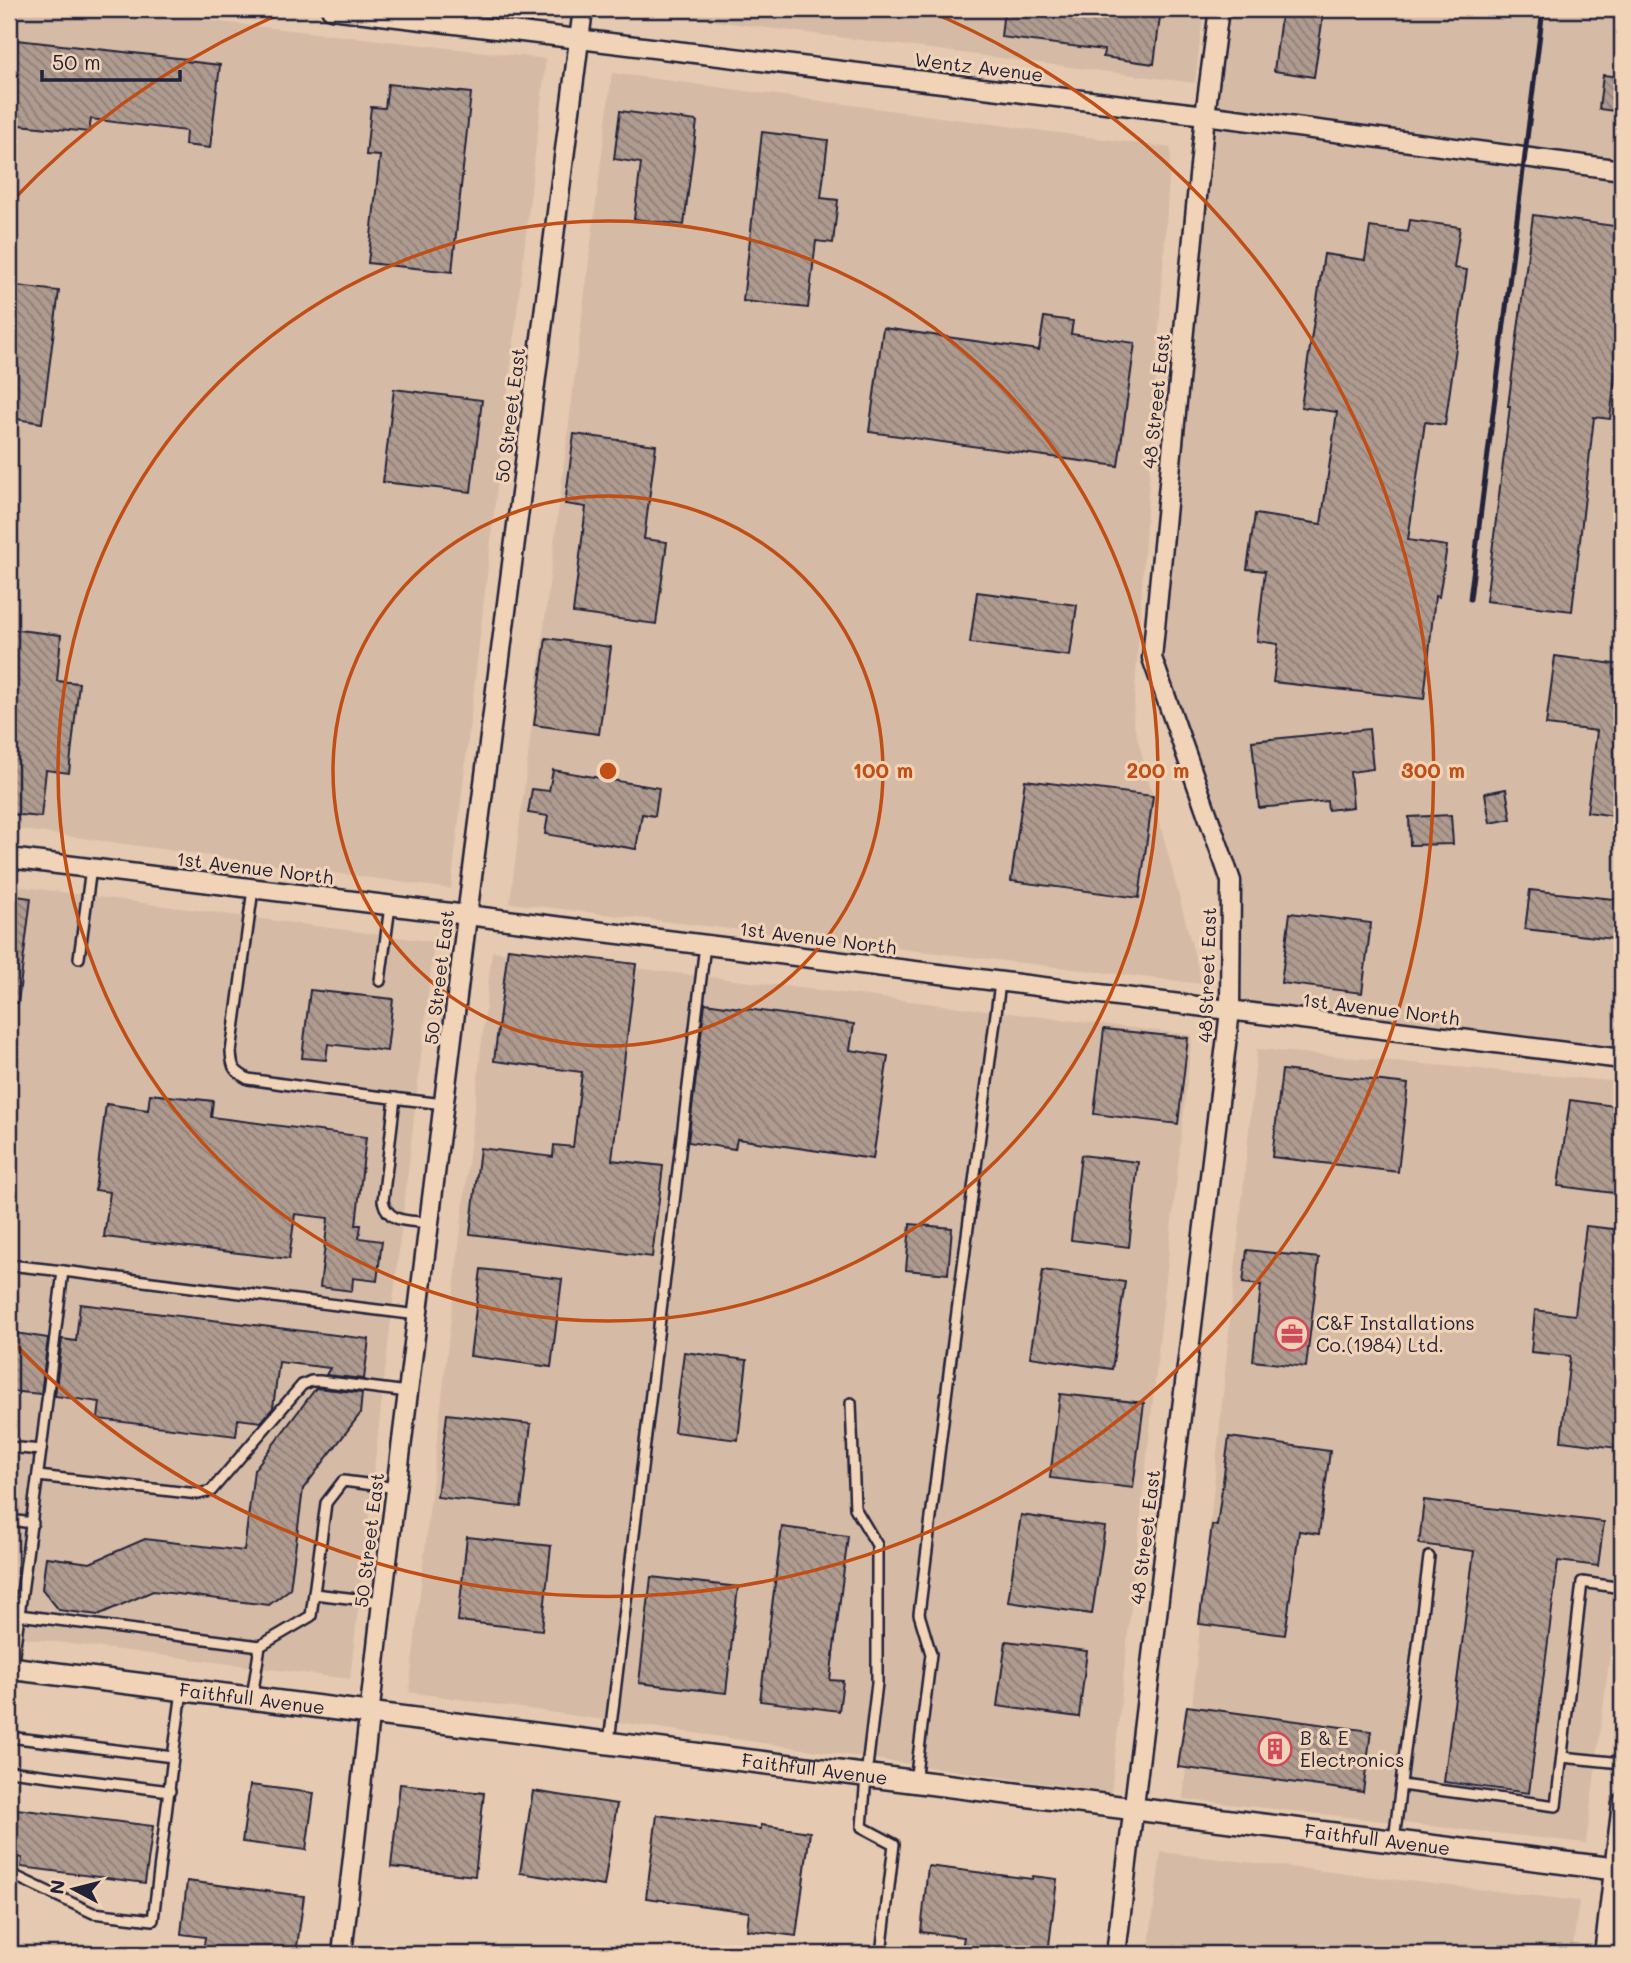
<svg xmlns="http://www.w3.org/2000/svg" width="1631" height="1963" viewBox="0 0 1631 1963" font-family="Mali,sans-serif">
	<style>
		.built { fill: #d5bba6 }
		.building { fill: url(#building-back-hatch); stroke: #22223b; stroke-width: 2 }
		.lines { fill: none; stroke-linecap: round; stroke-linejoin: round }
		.service-casing { stroke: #22223b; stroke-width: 14 }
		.minor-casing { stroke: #22223b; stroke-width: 23 }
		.tertiary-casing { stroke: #22223b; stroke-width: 26 }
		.service { stroke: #f1d4b7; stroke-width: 9 }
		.minor { stroke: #f1d4b7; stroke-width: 18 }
		.tertiary { stroke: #f1d4b7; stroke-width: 21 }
		.rail { stroke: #22223b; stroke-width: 5 }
		.ring { fill: none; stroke: #c04e15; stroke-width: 3.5 }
		.labels { text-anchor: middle; stroke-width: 6; stroke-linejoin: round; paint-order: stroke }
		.street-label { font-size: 19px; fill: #22223b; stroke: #f1d4b7 }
		.poi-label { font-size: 19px; fill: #22223b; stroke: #f1d4b7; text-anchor: start }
		.centre { fill: #c04e15; stroke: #f1d4b7; stroke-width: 3.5 }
		.ring-label { font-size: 21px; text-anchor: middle; font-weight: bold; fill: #c04e15; stroke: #f1d4b7; stroke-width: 6; stroke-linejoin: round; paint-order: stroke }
	</style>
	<defs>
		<pattern id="building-back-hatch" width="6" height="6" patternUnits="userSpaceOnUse" patternTransform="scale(1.75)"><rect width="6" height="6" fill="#af9b8f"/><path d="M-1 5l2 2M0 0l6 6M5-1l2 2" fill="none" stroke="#8e7e76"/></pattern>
	</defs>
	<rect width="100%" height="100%" fill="#e5c9b0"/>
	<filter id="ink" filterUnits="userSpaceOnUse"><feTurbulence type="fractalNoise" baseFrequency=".0143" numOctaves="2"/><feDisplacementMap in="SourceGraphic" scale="14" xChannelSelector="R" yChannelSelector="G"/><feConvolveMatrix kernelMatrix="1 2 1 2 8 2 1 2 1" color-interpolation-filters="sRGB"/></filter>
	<g filter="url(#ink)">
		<g class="built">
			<polygon points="9,9 106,9 546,59 451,889 9,828"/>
			<polygon points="620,9 1204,9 1195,83"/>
			<polygon points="1219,9 1622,9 1622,1059 1230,1011 1231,881 1152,658"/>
			<polygon points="612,73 1171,148 1133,721 1202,984 510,903"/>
			<polygon points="9,885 434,942 350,1679 9,1636"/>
			<polygon points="492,951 1192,1035 1111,1793 409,1692"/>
			<polygon points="1257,1049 1622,1082 1622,1559 1586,1843 1183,1799"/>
			<polygon points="1161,1852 1579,1901 1572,1954 1148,1954"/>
		</g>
		<g class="building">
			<polygon points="1004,9 1161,9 1154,64 1103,57 1104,50 1001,37"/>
			<polygon points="1282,9 1324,9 1314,77 1274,71"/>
			<polygon points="17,40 186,59 186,61 220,65 210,148 185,145 186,131 91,119 89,132 9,124 9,106"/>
			<polygon points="1603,75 1622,77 1622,112 1599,109"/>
			<polygon points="388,84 471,93 452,272 368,263 380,156 366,155 371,107 385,108"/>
			<polygon points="620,111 697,121 684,225 634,219 641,163 614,159"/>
			<polygon points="762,132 828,140 821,198 838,200 833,243 816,241 808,308 743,301"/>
			<polygon points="1533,215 1622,227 1622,320 1610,419 1594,417 1572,611 1486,601 1510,406 1508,406"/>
			<polygon points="1410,220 1460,227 1454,268 1467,270 1445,425 1425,422 1408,540 1447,546 1439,597 1435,596 1424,699 1273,682 1278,644 1257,641 1265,571 1247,569 1255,514 1321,524 1337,412 1301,407 1324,254 1365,260 1370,227 1408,232"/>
			<polygon points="9,285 59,291 42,423 9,418"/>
			<polygon points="1044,317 1073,321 1071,334 1135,343 1118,466 869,432 883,328 1039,350"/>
			<polygon points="394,389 482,400 471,492 383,482"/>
			<polygon points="574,434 656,445 644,539 667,542 656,624 573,613 586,507 565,504"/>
			<polygon points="977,592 1077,605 1070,656 970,643"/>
			<polygon points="9,629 61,635 57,681 79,683 69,773 46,770 41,817 9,814"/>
			<polygon points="546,638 611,647 599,734 534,725"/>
			<polygon points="1555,656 1622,665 1622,817 1587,812 1597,731 1546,725"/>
			<polygon points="1369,729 1373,769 1350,772 1353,807 1328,810 1327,801 1259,808 1252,741"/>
			<polygon points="553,770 659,788 655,816 642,814 636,849 545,834 548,816 528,813 532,789 549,791"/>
			<polygon points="1025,780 1153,796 1139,898 1011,881"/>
			<polygon points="1506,789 1511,819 1490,823 1485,793"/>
			<polygon points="1451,815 1453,844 1410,845 1409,817"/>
			<polygon points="1530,890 1622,900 1622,940 1525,929"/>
			<polygon points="9,895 31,898 18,1003 9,1003"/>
			<polygon points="1290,913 1371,923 1362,993 1281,983"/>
			<polygon points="508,948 636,964 612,1160 663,1166 652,1257 470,1234 480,1148 553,1157 554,1145 573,1147 582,1072 494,1061"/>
			<polygon points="310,990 393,999 387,1051 328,1044 326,1060 302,1058"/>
			<polygon points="705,1003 854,1024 850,1050 888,1056 873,1159 737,1139 735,1149 688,1142"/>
			<polygon points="1104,1029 1188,1038 1178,1124 1094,1114"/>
			<polygon points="1282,1070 1408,1084 1398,1172 1272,1157"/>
			<polygon points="150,1094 213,1101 211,1117 366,1137 356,1225 361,1225 359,1238 382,1241 377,1281 353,1278 352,1291 320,1287 328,1218 295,1214 289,1259 104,1237 110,1192 95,1190 106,1104 148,1110"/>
			<polygon points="1570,1100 1622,1107 1622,1194 1558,1186"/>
			<polygon points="1081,1155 1138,1162 1129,1247 1071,1240"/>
			<polygon points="910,1224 952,1228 948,1274 906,1270"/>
			<polygon points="1586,1226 1622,1230 1622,1402 1617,1448 1561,1441 1570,1356 1531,1352 1535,1310 1575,1315"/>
			<polygon points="1247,1250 1319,1258 1306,1367 1253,1361 1261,1285 1243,1283"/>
			<polygon points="481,1269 562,1279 551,1367 470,1356"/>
			<polygon points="1043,1270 1125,1282 1112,1369 1030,1357"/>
			<polygon points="80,1304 369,1339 364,1379 326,1375 330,1368 279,1362 273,1408 261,1422 238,1419 236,1436 98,1419 100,1402 55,1396 62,1339 76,1341"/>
			<polygon points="9,1332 48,1338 41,1394 9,1391"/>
			<polygon points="684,1352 747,1360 738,1440 674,1432"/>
			<polygon points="316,1388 362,1393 360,1414 303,1489 290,1589 269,1605 153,1591 98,1615 59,1610 42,1589 46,1557 90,1563 145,1539 244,1551 254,1470"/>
			<polygon points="1060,1394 1144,1403 1133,1488 1050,1478"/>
			<polygon points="447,1414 531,1424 521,1507 437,1497"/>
			<polygon points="1229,1437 1330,1451 1319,1534 1299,1531 1285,1635 1199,1624 1212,1525 1217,1526"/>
			<polygon points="1424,1500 1604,1522 1598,1566 1558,1561 1529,1793 1444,1782 1474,1551 1419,1544"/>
			<polygon points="1021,1515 1105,1527 1092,1614 1008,1602"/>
			<polygon points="782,1527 848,1536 830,1680 843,1681 839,1711 760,1701"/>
			<polygon points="467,1537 551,1546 542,1630 458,1621"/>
			<polygon points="651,1577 738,1587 726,1693 639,1683"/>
			<polygon points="1006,1641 1087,1651 1079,1717 997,1706"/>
			<polygon points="1187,1706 1371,1731 1363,1792 1178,1767"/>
			<polygon points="400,1784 484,1793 475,1876 391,1867"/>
			<polygon points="250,1785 314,1793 306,1850 242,1842"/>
			<polygon points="533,1791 617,1804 604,1886 520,1873"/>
			<polygon points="9,1808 153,1826 145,1883 21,1867 22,1858 9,1856"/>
			<polygon points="657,1815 761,1829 761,1825 810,1832 796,1936 747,1930 749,1912 646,1898"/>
			<polygon points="928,1866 1032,1879 1033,1876 1057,1879 1048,1954 961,1954 964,1937 921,1932"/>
			<polygon points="187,1881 304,1896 296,1954 203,1954 205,1937 181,1934"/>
		</g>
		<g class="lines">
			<defs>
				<g id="service">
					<path d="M253,889L231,1052C232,1068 234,1071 248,1079L332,1091L444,1104"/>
					<polyline points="79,958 91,868"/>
					<polyline points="380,981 390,906"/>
					<path d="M395,1098L383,1201C388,1224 410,1220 429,1223"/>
					<polyline points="9,1265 63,1271 41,1450"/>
					<polyline points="63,1271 418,1315"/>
					<polyline points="851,1403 855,1508 877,1545 877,1683 866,1776 862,1827 894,1844 881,1954"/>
					<polyline points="9,1447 41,1450 19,1615 260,1646 252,1697"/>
					<polyline points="38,1476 198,1494 211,1491 302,1385 311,1381 320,1381 408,1392"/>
					<polyline points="9,1520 33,1523"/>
					<polyline points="314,1594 382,1602"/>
					<polyline points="9,1613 19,1615 12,1668"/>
					<polyline points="260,1646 311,1616 326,1503 343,1481 397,1488"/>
					<polyline points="9,1737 173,1757 182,1691"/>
					<polyline points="609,1742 705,945"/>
					<polyline points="1562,1757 1622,1763"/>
					<polyline points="9,1771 170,1791"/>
					<polyline points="915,1782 931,1654 919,1614 950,1365 1000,983"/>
					<polyline points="1401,1785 1556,1806 1582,1582 1622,1588"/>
					<polyline points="1394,1840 1429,1557"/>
					<polyline points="9,1875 19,1878 93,1913 153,1920 173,1757"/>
					<polyline points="343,1952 363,1954"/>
				</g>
				<g id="minor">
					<polyline points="331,9 1205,115 1622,170"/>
					<polyline points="9,858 1622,1059"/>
					<polyline points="342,1954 382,1602 467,916 583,9"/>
					<polyline points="1116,1954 1230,1011 1231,881 1152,658 1205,115 1219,9"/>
					<polyline points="1604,1954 1622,1803"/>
				</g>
				<g id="tertiary">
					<path id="s1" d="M9,1668L1622,1870"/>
				</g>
			</defs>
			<use href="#service" class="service-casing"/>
			<use href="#minor" class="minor-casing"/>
			<use href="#tertiary" class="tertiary-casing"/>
			<use href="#service" class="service"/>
			<use href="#minor" class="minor"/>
			<use href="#tertiary" class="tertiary"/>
			<polyline class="rail" points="1470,599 1543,9"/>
		</g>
	</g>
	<g class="ring">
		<circle cx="608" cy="771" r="275"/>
		<circle cx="608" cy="771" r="550"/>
		<path d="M10 203A825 825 0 0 1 292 9M924 9A825 825 0 1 1 10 1339"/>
	</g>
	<defs>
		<symbol id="office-ring" viewBox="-11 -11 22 22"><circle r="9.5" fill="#f1d4b7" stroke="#d1495b" stroke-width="1.5"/><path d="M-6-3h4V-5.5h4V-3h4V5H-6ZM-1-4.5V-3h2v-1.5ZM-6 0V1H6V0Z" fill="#d1495b"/></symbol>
		<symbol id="building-ring" viewBox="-11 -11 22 22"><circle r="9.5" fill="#f1d4b7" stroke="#d1495b" stroke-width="1.5"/><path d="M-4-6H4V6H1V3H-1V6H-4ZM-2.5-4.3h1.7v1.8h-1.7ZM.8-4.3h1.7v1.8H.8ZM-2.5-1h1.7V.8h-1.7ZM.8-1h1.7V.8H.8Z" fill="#d1495b"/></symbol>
	</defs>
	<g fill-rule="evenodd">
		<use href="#office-ring" x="1273" y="1315" width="38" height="38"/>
		<use href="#building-ring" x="1256" y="1730" width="38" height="38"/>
	</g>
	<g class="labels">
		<g class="street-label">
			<text transform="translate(979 67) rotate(7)" y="7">Wentz Avenue</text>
			<text transform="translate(1156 401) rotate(-84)" y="7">48 Street East</text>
			<text transform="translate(510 415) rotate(-83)" y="7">50 Street East</text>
			<text transform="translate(255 868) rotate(7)" y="7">1st Avenue North</text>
			<text transform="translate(818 938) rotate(7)" y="7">1st Avenue North</text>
			<text transform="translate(1207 975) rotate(-88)" y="7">48 Street East</text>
			<text transform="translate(439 977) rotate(-83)" y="7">50 Street East</text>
			<text transform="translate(1381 1009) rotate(7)" y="7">1st Avenue North</text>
			<text transform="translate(1145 1537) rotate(-83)" y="7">48 Street East</text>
			<text transform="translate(369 1540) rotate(-83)" y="7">50 Street East</text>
			<text dy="7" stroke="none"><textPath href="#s1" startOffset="245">Faithfull Avenue</textPath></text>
			<text dy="7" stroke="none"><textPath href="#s1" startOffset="812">Faithfull Avenue</textPath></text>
			<text dy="7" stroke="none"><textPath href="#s1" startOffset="1379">Faithfull Avenue</textPath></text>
		</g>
		<g class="poi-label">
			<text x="1316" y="1330">C&amp;F Installations<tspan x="1316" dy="22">Co.(1984) Ltd.</tspan></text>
			<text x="1300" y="1745">B &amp; E<tspan x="1300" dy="22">Electronics</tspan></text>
		</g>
	</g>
	<circle cx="608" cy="771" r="10" class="centre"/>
	<g class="ring-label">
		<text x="883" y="778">100 m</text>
		<text x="1158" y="778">200 m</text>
		<text x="1433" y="778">300 m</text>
	</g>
	<rect width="1631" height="1963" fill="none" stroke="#f1d4b7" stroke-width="35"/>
	<rect x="18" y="18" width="1596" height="1928" fill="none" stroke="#22223b" stroke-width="2.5" filter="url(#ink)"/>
	<g transform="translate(74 1889) rotate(277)" stroke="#f1d4b7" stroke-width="5" paint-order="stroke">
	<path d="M0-5L12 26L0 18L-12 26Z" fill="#22223b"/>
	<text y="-10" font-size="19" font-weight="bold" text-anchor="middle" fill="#22223b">N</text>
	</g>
	<path d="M42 70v10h138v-10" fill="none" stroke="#22223b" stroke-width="3.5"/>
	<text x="52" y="70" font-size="21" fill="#22223b" stroke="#f1d4b7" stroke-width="5" paint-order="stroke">50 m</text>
</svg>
